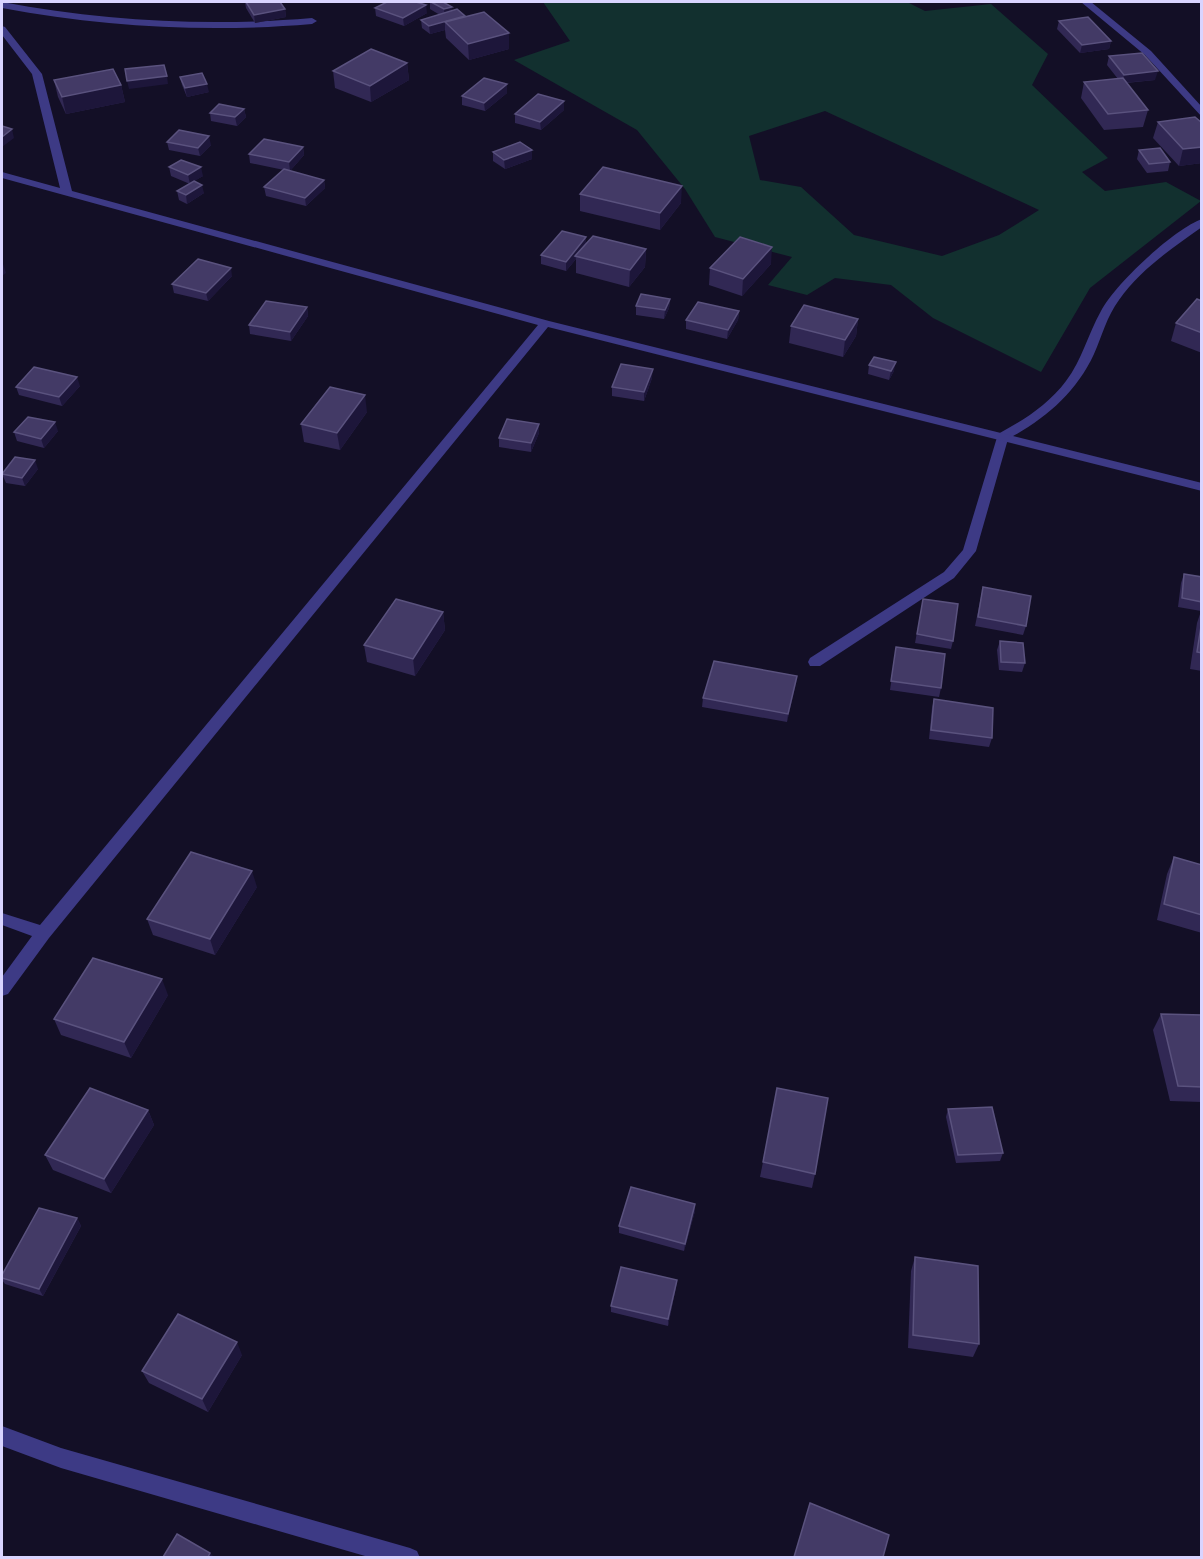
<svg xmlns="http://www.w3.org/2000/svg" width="1203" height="1559" viewBox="0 0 1203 1559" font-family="Ubuntu,sans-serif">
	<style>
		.green { fill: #12302f; fill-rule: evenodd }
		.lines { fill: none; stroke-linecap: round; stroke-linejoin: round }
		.lane { fill: #3d3a85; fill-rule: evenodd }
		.street { fill: #3d3a85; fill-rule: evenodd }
		.wall { fill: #312854 }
		.shaded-wall { fill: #1d163a }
		.building { fill: #433a66; stroke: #5a527e; stroke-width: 1.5 }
	</style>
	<rect width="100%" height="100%" fill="#130f26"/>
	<path class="green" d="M543,2H907L925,11L991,4L1048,54L1032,85L1108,158L1082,172L1105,191L1166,182L1201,201L1090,288L1041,372L933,318L891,285L835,278L807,295L768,285L792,257L715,237L685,189L637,130L514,60L570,41ZM825,111L1039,210L999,235L942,256L854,235L801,187L760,180L749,136Z"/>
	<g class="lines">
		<g class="lane">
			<polygon points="1081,2 1091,2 1151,51 1202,107 1202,117 1145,55"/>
			<path d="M1202,219V227C1172,248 1140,270 1119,300C1107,316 1102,336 1094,354C1076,393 1045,419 1008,439L976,551L954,578L820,666H810L808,662L810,658L944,572L963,550L998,434C1024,420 1048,405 1066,381C1082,360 1088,334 1101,311C1115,284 1174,229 1202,219Z"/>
		</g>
		<g class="street">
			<path d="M2,2C105,21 207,27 312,18L317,21L312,24C207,33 105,27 2,8Z"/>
			<polygon points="2,26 5,27 42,74 72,191 549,321 1202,483 1202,491 548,327 49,938 8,994 2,996 2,977 32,936 2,925 2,913 40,925 538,325 2,178 2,172 60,188 32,74 2,35"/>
			<polygon points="2,1426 61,1448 410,1548 417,1551 420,1558 372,1558 61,1468 2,1446"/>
		</g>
	</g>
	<g class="wall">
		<polygon points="245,2 280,2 285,9 286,17 255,23 246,8"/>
		<polygon points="430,2 443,2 452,11 509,49 469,60 446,38 445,30 430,34 422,28 421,20 440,15 430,9"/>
		<polygon points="375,8 427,13 404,26 376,16"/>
		<polygon points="1059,21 1111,41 1109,49 1080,53 1057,29"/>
		<polygon points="1109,56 1155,80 1126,83 1148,110 1143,127 1104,130 1081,98 1084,82 1118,79 1107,65"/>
		<polygon points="407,63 409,80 371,102 335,88 333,71"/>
		<polygon points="180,77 209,92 187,97 182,85"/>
		<polygon points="54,80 121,85 125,102 66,114 58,97"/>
		<polygon points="507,93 485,111 462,105 462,96"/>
		<polygon points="244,109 246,117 237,126 211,121 210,113"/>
		<polygon points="564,110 541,130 515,123 515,114"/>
		<polygon points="1158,122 1202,123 1202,163 1179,166 1153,138"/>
		<polygon points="167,142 211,145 200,156 169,150"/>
		<polygon points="303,147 304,155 290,171 324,180 325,188 306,206 266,196 264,187 284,170 250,163 249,154"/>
		<polygon points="1139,150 1170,162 1168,171 1147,173 1137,159"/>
		<polygon points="493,152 532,159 505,169 493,161"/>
		<polygon points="169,167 203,176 194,181 204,193 187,204 179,200 177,191 190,184 171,176"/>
		<polygon points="580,194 681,203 660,230 580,211"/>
		<polygon points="586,237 586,243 646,249 645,267 629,287 576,273 576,259 566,271 541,264 541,255"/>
		<polygon points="771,264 742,296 709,285 710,268"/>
		<polygon points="232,276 208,301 174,293 172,284"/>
		<polygon points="670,299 669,308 664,319 636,315 636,306"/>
		<polygon points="1202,301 1202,353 1171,341 1176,323"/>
		<polygon points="307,307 308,316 291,341 250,334 249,325"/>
		<polygon points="739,311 738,320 727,339 686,329 686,320"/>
		<polygon points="858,319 856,336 843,357 789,343 791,326"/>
		<polygon points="869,365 894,371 889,380 868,374"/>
		<polygon points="652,378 644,401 612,396 612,387"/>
		<polygon points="80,386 62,406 19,395 16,387"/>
		<polygon points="367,412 340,450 304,442 301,424"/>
		<polygon points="539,424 539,433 531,452 499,447 499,438"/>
		<polygon points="58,431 44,448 17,441 14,432"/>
		<polygon points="38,469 25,486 6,483 2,474"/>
		<polygon points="1184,574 1202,577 1202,671 1190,669 1197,623 1201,611 1178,607 1181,583"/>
		<polygon points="983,587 1026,626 1023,635 975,626"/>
		<polygon points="923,599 953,641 951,649 915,643"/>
		<polygon points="443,612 445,630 415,676 367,662 364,645"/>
		<polygon points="1000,641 1025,663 1022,672 999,670 997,650"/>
		<polygon points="895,656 941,688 939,697 890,690"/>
		<polygon points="797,676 787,722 702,707 703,698"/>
		<polygon points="934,699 992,738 989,747 929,739 932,708"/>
		<polygon points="1174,857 1202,865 1202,933 1157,920 1167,874"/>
		<polygon points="257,887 215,955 153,935 147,919"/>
		<polygon points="168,995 131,1058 61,1035 54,1019"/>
		<polygon points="1161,1014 1202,1015 1202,1102 1170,1101 1153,1030"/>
		<polygon points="948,1109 1003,1153 1000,1161 956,1163 946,1117"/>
		<polygon points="148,1110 154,1125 111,1193 53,1170 45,1155"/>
		<polygon points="763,1162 815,1174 812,1188 760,1177"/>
		<polygon points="695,1211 684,1251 619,1233 619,1226"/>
		<polygon points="77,1218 81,1226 43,1296 5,1284 2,1280 2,1275"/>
		<polygon points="915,1257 979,1344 973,1357 908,1348 911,1271"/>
		<polygon points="677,1280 676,1287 668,1326 611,1312 611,1306"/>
		<polygon points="242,1355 208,1412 149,1383 142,1371"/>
	</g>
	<g class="shaded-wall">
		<polygon points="426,5 427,13 404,26 403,18"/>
		<polygon points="452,7 452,15 445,18 444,9"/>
		<polygon points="285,9 286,17 255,23 254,15"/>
		<polygon points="465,16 445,22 445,30 430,34 429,26"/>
		<polygon points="509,33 509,49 469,60 468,44"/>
		<polygon points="1111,41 1109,49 1080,53 1082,45"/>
		<polygon points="407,63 409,80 371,102 370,86"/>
		<polygon points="1158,71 1155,80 1122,83 1124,75"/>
		<polygon points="167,76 168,84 129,89 127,81"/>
		<polygon points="207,84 209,92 187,97 185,88"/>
		<polygon points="507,84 507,93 485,111 484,103"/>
		<polygon points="121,85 125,102 66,114 62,97"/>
		<polygon points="564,101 564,110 541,130 540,122"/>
		<polygon points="244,109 246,117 237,126 235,117"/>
		<polygon points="12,129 14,138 2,147 2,137"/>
		<polygon points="209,136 211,145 200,156 198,148"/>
		<polygon points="303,147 304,155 290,171 289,162"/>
		<polygon points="1202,147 1202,163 1179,166 1183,149"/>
		<polygon points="532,150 532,159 505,169 504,160"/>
		<polygon points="201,167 203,176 190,184 188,175"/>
		<polygon points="324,180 325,188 306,206 305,198"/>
		<polygon points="202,185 204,193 187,204 186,195"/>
		<polygon points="682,186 681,203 660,230 660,213"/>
		<polygon points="586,237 586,245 575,256 576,259 566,271 566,262"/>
		<polygon points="772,247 771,264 742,296 743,279"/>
		<polygon points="646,249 645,267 629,287 630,270"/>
		<polygon points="3,264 6,273 2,276 2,265"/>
		<polygon points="231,268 232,276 208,301 206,293"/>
		<polygon points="670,299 669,308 664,319 665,310"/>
		<polygon points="307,307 308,316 291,341 290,332"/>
		<polygon points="739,311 738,320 727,339 728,330"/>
		<polygon points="858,319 856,336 843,357 845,340"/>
		<polygon points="896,362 894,371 889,380 891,371"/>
		<polygon points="653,369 652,378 644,401 644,392"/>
		<polygon points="77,377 80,386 62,406 59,397"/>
		<polygon points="365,395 367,412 340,450 337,433"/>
		<polygon points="55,422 58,431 44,448 41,439"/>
		<polygon points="539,424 539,433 531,452 531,443"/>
		<polygon points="35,460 38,469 25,486 22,478"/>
		<polygon points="443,612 445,630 415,676 413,659"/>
		<polygon points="797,676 796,684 787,722 788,714"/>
		<polygon points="252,871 257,887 215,955 210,939"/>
		<polygon points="162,979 168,995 131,1058 124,1042"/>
		<polygon points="148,1110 154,1125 111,1193 104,1179"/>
		<polygon points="695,1204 695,1211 684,1251 685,1244"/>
		<polygon points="77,1218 81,1226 43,1296 39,1289"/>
		<polygon points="677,1280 676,1287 668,1326 668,1319"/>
		<polygon points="237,1342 242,1355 208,1412 202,1399"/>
		<polygon points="210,1553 214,1557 208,1557"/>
	</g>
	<g class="building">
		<polygon points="246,2 280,2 285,9 254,15"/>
		<polygon points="387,2 416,2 426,5 403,18 375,8"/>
		<polygon points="431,2 443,2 452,7 444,9"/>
		<polygon points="457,9 465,16 429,26 421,20"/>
		<polygon points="484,12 509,33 468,44 445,22"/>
		<polygon points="1088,17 1111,41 1082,45 1059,21"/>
		<polygon points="371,49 407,63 370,86 333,71"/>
		<polygon points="1142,53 1158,71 1124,75 1109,56"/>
		<polygon points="164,65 167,76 127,81 125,69"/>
		<polygon points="113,69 121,85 62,97 54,80"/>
		<polygon points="202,73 207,84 185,88 180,77"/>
		<polygon points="484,78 507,84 484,103 462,96"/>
		<polygon points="1123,78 1148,110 1108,114 1084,82"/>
		<polygon points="538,94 564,101 540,122 515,114"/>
		<polygon points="219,104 244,109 235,117 210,113"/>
		<polygon points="1195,117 1202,123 1202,147 1183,149 1158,122"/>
		<polygon points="2,126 12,129 2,137"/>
		<polygon points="179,130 209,136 198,148 167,142"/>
		<polygon points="264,139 303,147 289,162 249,154"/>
		<polygon points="520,142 532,150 504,160 493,152"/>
		<polygon points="1160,148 1170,162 1149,164 1139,150"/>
		<polygon points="181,160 201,167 188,175 169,167"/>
		<polygon points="603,167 682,186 660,213 580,194"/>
		<polygon points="284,169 324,180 305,198 264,187"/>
		<polygon points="194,181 202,185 186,195 177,191"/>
		<polygon points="562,231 586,237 566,262 541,255"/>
		<polygon points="593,236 646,249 630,270 575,256"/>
		<polygon points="740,237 772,247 743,279 710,268"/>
		<polygon points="198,259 231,268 206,293 172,284"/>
		<polygon points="641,294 670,299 665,310 636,306"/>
		<polygon points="1197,299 1202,301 1202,333 1176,323"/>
		<polygon points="266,301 307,307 290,332 249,325"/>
		<polygon points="698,302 739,311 728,330 686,320"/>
		<polygon points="804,305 858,319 845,340 791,326"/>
		<polygon points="874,357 896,362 891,371 869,365"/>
		<polygon points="621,364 653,369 644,392 612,387"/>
		<polygon points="34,367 77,377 59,397 16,387"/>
		<polygon points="330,387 365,395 337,433 301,424"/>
		<polygon points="28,417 55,422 41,439 14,432"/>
		<polygon points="507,419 539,424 531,443 499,438"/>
		<polygon points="15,457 35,460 22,478 2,474"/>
		<polygon points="1184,574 1202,577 1202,602 1182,598"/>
		<polygon points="983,587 1031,596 1026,626 978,617"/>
		<polygon points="396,599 443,612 413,659 364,645"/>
		<polygon points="923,599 958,604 953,641 917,634"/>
		<polygon points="1202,620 1202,653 1197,652"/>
		<polygon points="1000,641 1023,643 1025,663 1001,662"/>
		<polygon points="896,647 945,654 941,688 891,681"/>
		<polygon points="714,661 797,676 788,714 703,698"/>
		<polygon points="934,699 993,708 992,738 931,730"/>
		<polygon points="191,852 252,871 210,939 147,919"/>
		<polygon points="1174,857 1202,865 1202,915 1164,904"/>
		<polygon points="93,958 162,979 124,1042 54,1019"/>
		<polygon points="1161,1014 1202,1015 1202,1087 1178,1086"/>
		<polygon points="90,1088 148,1110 104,1179 45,1155"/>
		<polygon points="777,1088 828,1098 815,1174 763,1162"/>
		<polygon points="992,1107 1003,1153 958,1155 948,1109"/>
		<polygon points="631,1187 695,1204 685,1244 619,1226"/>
		<polygon points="39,1208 77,1218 39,1289 2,1278 2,1275"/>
		<polygon points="915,1257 978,1266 979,1344 913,1335"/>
		<polygon points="621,1267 677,1280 668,1319 611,1306"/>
		<polygon points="178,1314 237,1342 202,1399 142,1371"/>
		<polygon points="810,1503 889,1535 883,1557 794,1557"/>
		<polygon points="177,1534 210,1553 208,1557 163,1557"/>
	</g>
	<rect width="1203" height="1559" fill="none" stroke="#d9d4ff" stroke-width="6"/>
</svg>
